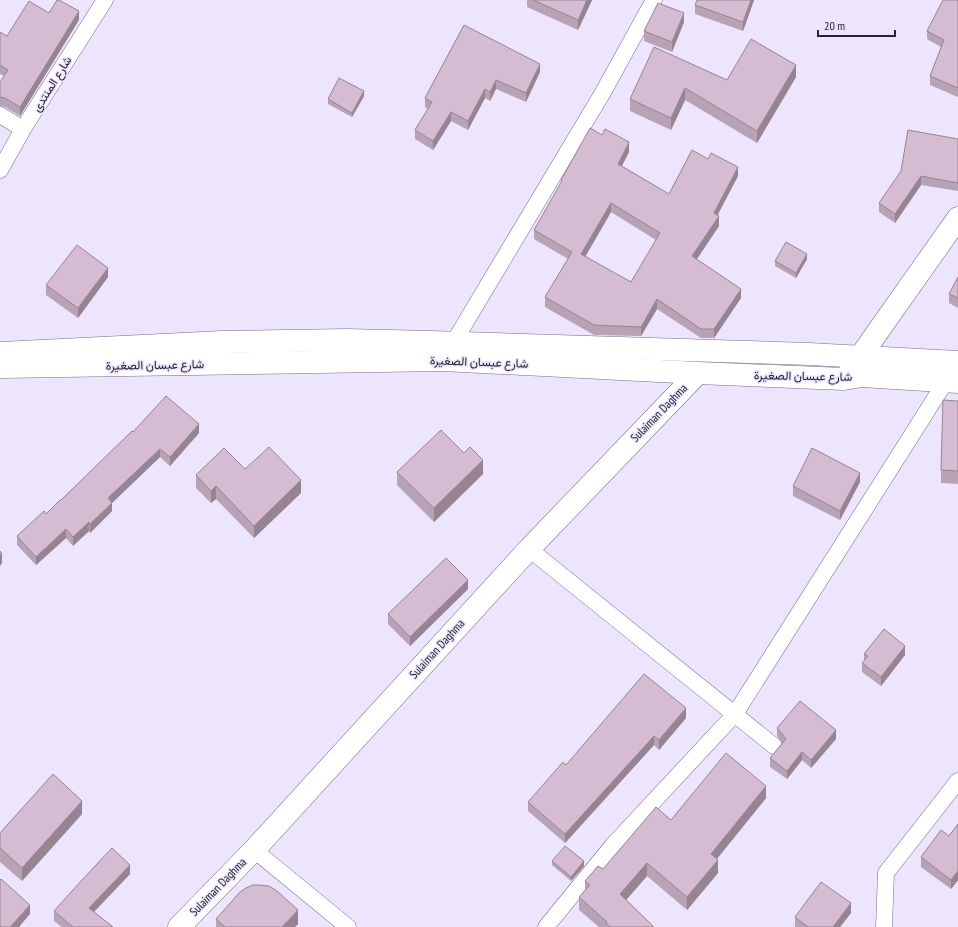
<svg xmlns="http://www.w3.org/2000/svg" width="958" height="927" viewBox="0 0 958 927" font-family="'PT Sans Narrow',Vazirmatn,sans-serif">
	<style>
		.lines { fill: none; stroke-linecap: round; stroke-linejoin: round }
		.service-casing { stroke: #756d88; stroke-width: 17 }
		.minor-casing { stroke: #756d88; stroke-width: 23 }
		.tertiary-casing { stroke: #756d88; stroke-width: 23 }
		.secondary-casing { stroke: #756d88; stroke-width: 23 }
		.service { stroke: #fff; stroke-width: 16 }
		.minor { stroke: #fff; stroke-width: 22 }
		.tertiary { stroke: #fff; stroke-width: 22 }
		.secondary { stroke: #fff; stroke-width: 22 }
		.wall { fill: #b8a2b5; fill-rule: evenodd }
		.shaded-wall { fill: #968493 }
		.building { fill: #d6bcd2; stroke: #968493; fill-rule: evenodd }
		.labels { text-anchor: middle; stroke-width: 3; stroke-linejoin: round; paint-order: stroke }
		.street-label { font-size: 12px; fill: #26232e; stroke: #ece5fd }
	</style>
	<rect width="100%" height="100%" fill="#ece5fd"/>
	<g class="lines">
		<defs>
			<g id="service">
				<polyline points="0,115 23,129"/>
				<polyline points="0,170 23,129 105,0"/>
				<polyline points="449,350 602,94 654,0"/>
				<polyline points="529,549 774,746"/>
				<polyline points="254,850 348,927"/>
				<polyline points="546,927 613,845 735,714 946,381"/>
				<polyline points="884,927 886,873 958,781"/>
			</g>
			<g id="minor">
				<polyline points="850,371 958,218"/>
				<polyline points="179,927 254,850 529,549 698,373"/>
			</g>
			<polyline id="tertiary" points="0,367 443,360 698,373 844,379 862,376 958,382"/>
			<polyline id="secondary" points="0,353 222,342 346,340 431,342 809,354 958,362"/>
		</defs>
		<use href="#service" class="service-casing"/>
		<use href="#minor" class="minor-casing"/>
		<use href="#tertiary" class="tertiary-casing"/>
		<use href="#secondary" class="secondary-casing"/>
		<use href="#service" class="service"/>
		<use href="#minor" class="minor"/>
		<use href="#tertiary" class="tertiary"/>
		<use href="#secondary" class="secondary"/>
	</g>
	<g class="wall">
		<polygon points="527,0 592,0 578,30 527,7"/>
		<polygon points="754,0 743,31 695,14 695,5"/>
		<polygon points="958,0 958,97 930,85 930,76 941,47 927,39 927,31"/>
		<polygon points="49,13 79,20 20,116 5,107 0,106 0,82 4,76 0,74 0,32 7,36"/>
		<polygon points="684,22 672,52 644,41 644,31"/>
		<polygon points="464,25 540,72 526,102 496,89 490,101 485,98 468,130 451,121 433,150 415,139 415,130 428,109 425,107 425,98"/>
		<polygon points="796,77 757,143 685,100 671,130 630,111 630,99 727,80"/>
		<polygon points="364,96 352,117 328,104 328,99"/>
		<polygon points="958,139 958,191 921,185 895,223 879,212 879,203"/>
		<path d="M629,152L622,166L669,194L738,176L717,215L719,226L697,259L741,298L714,338H701L657,309L641,336L594,335L545,307V297L568,259L534,239V230L561,184V180ZM611,212L656,240L631,282L585,257Z"/>
		<polygon points="807,259 796,278 775,266 775,261"/>
		<polygon points="108,277 78,318 46,295 46,285"/>
		<polygon points="958,277 958,308 949,303 949,294"/>
		<polygon points="958,401 958,484 941,483 941,470"/>
		<polygon points="133,432 199,433 170,466 160,457 112,503 112,511 90,533 89,531 73,546 66,538 36,565 17,545 17,536 46,514 61,500"/>
		<polygon points="245,469 301,493 254,538 216,499 211,503 196,488 196,475"/>
		<polygon points="397,472 483,474 434,522 397,485"/>
		<polygon points="860,482 840,520 793,496 793,486"/>
		<polygon points="468,589 410,646 388,624 388,614"/>
		<polygon points="864,654 905,655 881,686 862,672 862,663 864,661"/>
		<polygon points="686,718 659,750 654,745 565,843 528,811 528,802 566,765"/>
		<polygon points="777,728 836,739 811,768 802,760 787,779 770,767 770,758 782,743 777,736"/>
		<polygon points="766,798 717,859 718,873 687,910 647,876 626,900 653,927 599,927 579,910 579,897 585,890 585,881 603,869"/>
		<polygon points="82,814 22,881 0,862 0,833"/>
		<polygon points="958,824 958,880 951,889 921,867 921,857 949,836"/>
		<polygon points="552,861 584,866 571,881 552,865"/>
		<polygon points="130,874 94,912 113,927 62,927 54,921 54,911"/>
		<polygon points="851,913 840,927 795,927 795,917"/>
		<polygon points="216,919 298,924 295,927 216,927"/>
	</g>
	<g class="shaded-wall">
		<polygon points="587,0 592,0 578,30 578,20"/>
		<polygon points="751,0 754,0 743,31 743,22"/>
		<polygon points="79,11 79,20 20,116 20,107"/>
		<polygon points="684,13 684,22 672,52 672,42"/>
		<polygon points="540,64 540,72 526,102 526,93"/>
		<polygon points="796,65 796,77 757,143 757,131"/>
		<polygon points="496,80 496,89 490,101 490,92"/>
		<polygon points="685,88 685,100 671,130 671,118"/>
		<polygon points="485,89 485,98 468,130 468,121"/>
		<polygon points="364,91 364,96 352,117 352,113"/>
		<polygon points="451,112 451,121 433,150 433,141"/>
		<polygon points="629,142 629,152 618,173 618,164"/>
		<polygon points="738,167 738,176 714,222 714,213"/>
		<polygon points="921,176 921,185 895,223 895,214"/>
		<polygon points="611,203 611,212 581,264 581,254"/>
		<polygon points="719,216 719,226 692,266 692,256"/>
		<polygon points="807,254 807,259 796,278 796,273"/>
		<polygon points="108,268 108,277 78,318 78,308"/>
		<polygon points="741,289 741,298 714,338 714,329"/>
		<polygon points="657,299 657,309 641,336 641,327"/>
		<polygon points="199,424 199,433 170,466 170,457"/>
		<polygon points="160,449 160,457 112,503 112,511 90,533 90,524 108,498"/>
		<polygon points="483,460 483,474 434,522 434,508"/>
		<polygon points="860,473 860,482 840,520 840,511"/>
		<polygon points="301,480 301,493 254,538 254,526"/>
		<polygon points="216,486 216,499 211,503 211,491"/>
		<polygon points="89,522 89,531 73,546 73,537"/>
		<polygon points="66,529 66,538 36,565 36,557"/>
		<polygon points="2,554 2,563 0,566 0,556"/>
		<polygon points="468,580 468,589 410,646 410,637"/>
		<polygon points="905,646 905,655 881,686 881,677"/>
		<polygon points="686,708 686,718 659,750 659,740"/>
		<polygon points="836,730 836,739 811,768 811,760"/>
		<polygon points="654,736 654,745 565,843 565,834"/>
		<polygon points="802,752 802,760 787,779 787,771"/>
		<polygon points="766,786 766,798 711,866 711,854"/>
		<polygon points="82,801 82,814 22,881 22,868"/>
		<polygon points="718,860 718,873 687,910 687,897"/>
		<polygon points="584,861 584,866 571,881 571,877"/>
		<polygon points="647,863 647,876 620,907 620,894"/>
		<polygon points="130,865 130,874 89,917 89,908"/>
		<polygon points="958,871 958,880 951,889 951,880"/>
		<polygon points="851,903 851,913 840,927 833,927"/>
		<polygon points="30,905 30,914 19,927 10,927"/>
		<polygon points="298,910 298,924 295,927 282,927"/>
	</g>
	<g class="building">
		<polygon points="57,0 59,0 79,11 20,107 5,98 0,97 0,82 8,70 0,65 0,32 7,36 29,1 49,13"/>
		<polygon points="533,0 587,0 578,20"/>
		<polygon points="697,0 751,0 743,22 695,5"/>
		<polygon points="943,0 958,0 958,88 930,76 944,40 927,31"/>
		<polygon points="658,3 684,13 672,42 644,31"/>
		<polygon points="464,25 540,64 526,93 496,80 490,92 485,89 468,121 451,112 433,141 415,130 432,102 425,98"/>
		<polygon points="751,39 796,65 757,131 685,88 671,118 630,99 654,47 727,80"/>
		<polygon points="339,78 364,91 352,113 328,99"/>
		<path d="M590,128L602,135L605,129L629,142L618,164L669,194L692,150L708,159L711,153L738,167L714,213L719,216L692,256L741,289L714,329H701L657,299L641,327L594,325L545,297L572,252L534,230L562,181L561,180ZM611,203L660,233L631,282L581,254Z"/>
		<polygon points="908,130 958,139 958,183 921,176 895,214 879,203 901,171"/>
		<polygon points="786,242 807,254 796,273 775,261"/>
		<polygon points="77,245 108,268 78,308 46,285"/>
		<polygon points="958,277 958,298 949,294"/>
		<polygon points="166,396 199,424 170,457 160,449 108,498 112,503 90,524 89,522 73,537 66,529 36,557 17,536 44,511 46,514 60,500 61,500 132,431 133,432"/>
		<polygon points="943,400 958,401 958,471 941,470"/>
		<polygon points="441,430 464,453 470,447 483,460 434,508 397,472"/>
		<polygon points="269,447 301,480 254,526 216,486 211,491 196,475 224,448 245,469"/>
		<polygon points="812,448 860,473 840,511 793,486"/>
		<polygon points="0,551 2,554 0,556"/>
		<polygon points="446,558 468,580 410,637 388,614"/>
		<polygon points="884,629 905,646 881,677 862,663 868,656 864,654"/>
		<polygon points="644,674 686,708 659,740 654,736 565,834 528,802 563,762 566,765"/>
		<polygon points="800,701 836,730 811,760 802,752 787,771 770,758 786,739 777,728"/>
		<polygon points="726,753 766,786 711,854 718,860 687,897 647,863 620,894 653,926 653,927 610,927 606,923 607,922 579,897 590,885 585,881 598,866 603,869 656,807 671,820"/>
		<polygon points="53,774 82,801 22,868 0,848 0,833"/>
		<polygon points="958,824 958,871 951,880 921,857 941,830 949,836"/>
		<polygon points="565,846 584,861 571,877 552,861"/>
		<polygon points="112,848 130,865 89,908 113,927 73,927 54,911 81,881"/>
		<polygon points="1,879 30,905 10,927 0,927 0,880"/>
		<polygon points="821,882 851,903 833,927 808,927 795,917"/>
		<polygon points="253,885 260,885 269,886 277,891 298,910 282,927 225,927 216,919 240,892 246,888"/>
	</g>
	<g class="labels">
		<g class="street-label">
			<text transform="translate(52 84) rotate(-58)" y="4">شارع المنتدى</text>
			<text transform="translate(479 362) rotate(2)" y="4">شارع عبسان الصغيرة</text>
			<text transform="translate(155 365) rotate(-1)" y="4">شارع عبسان الصغيرة</text>
			<text transform="translate(803 376) rotate(1)" y="4">شارع عبسان الصغيرة</text>
			<text transform="translate(659 413) rotate(-46)" y="4">Sulaiman Daghma</text>
			<text transform="translate(437 649) rotate(-48)" y="4">Sulaiman Daghma</text>
			<text transform="translate(218 887) rotate(-46)" y="4">Sulaiman Daghma</text>
		</g>
	</g>
	<path d="M818 30v6h77v-6" fill="none" stroke="#26232e" stroke-width="2"/>
	<text x="824" y="30" font-size="12" fill="#26232e" stroke="#ece5fd" stroke-width="3" paint-order="stroke">20 m</text>
</svg>
